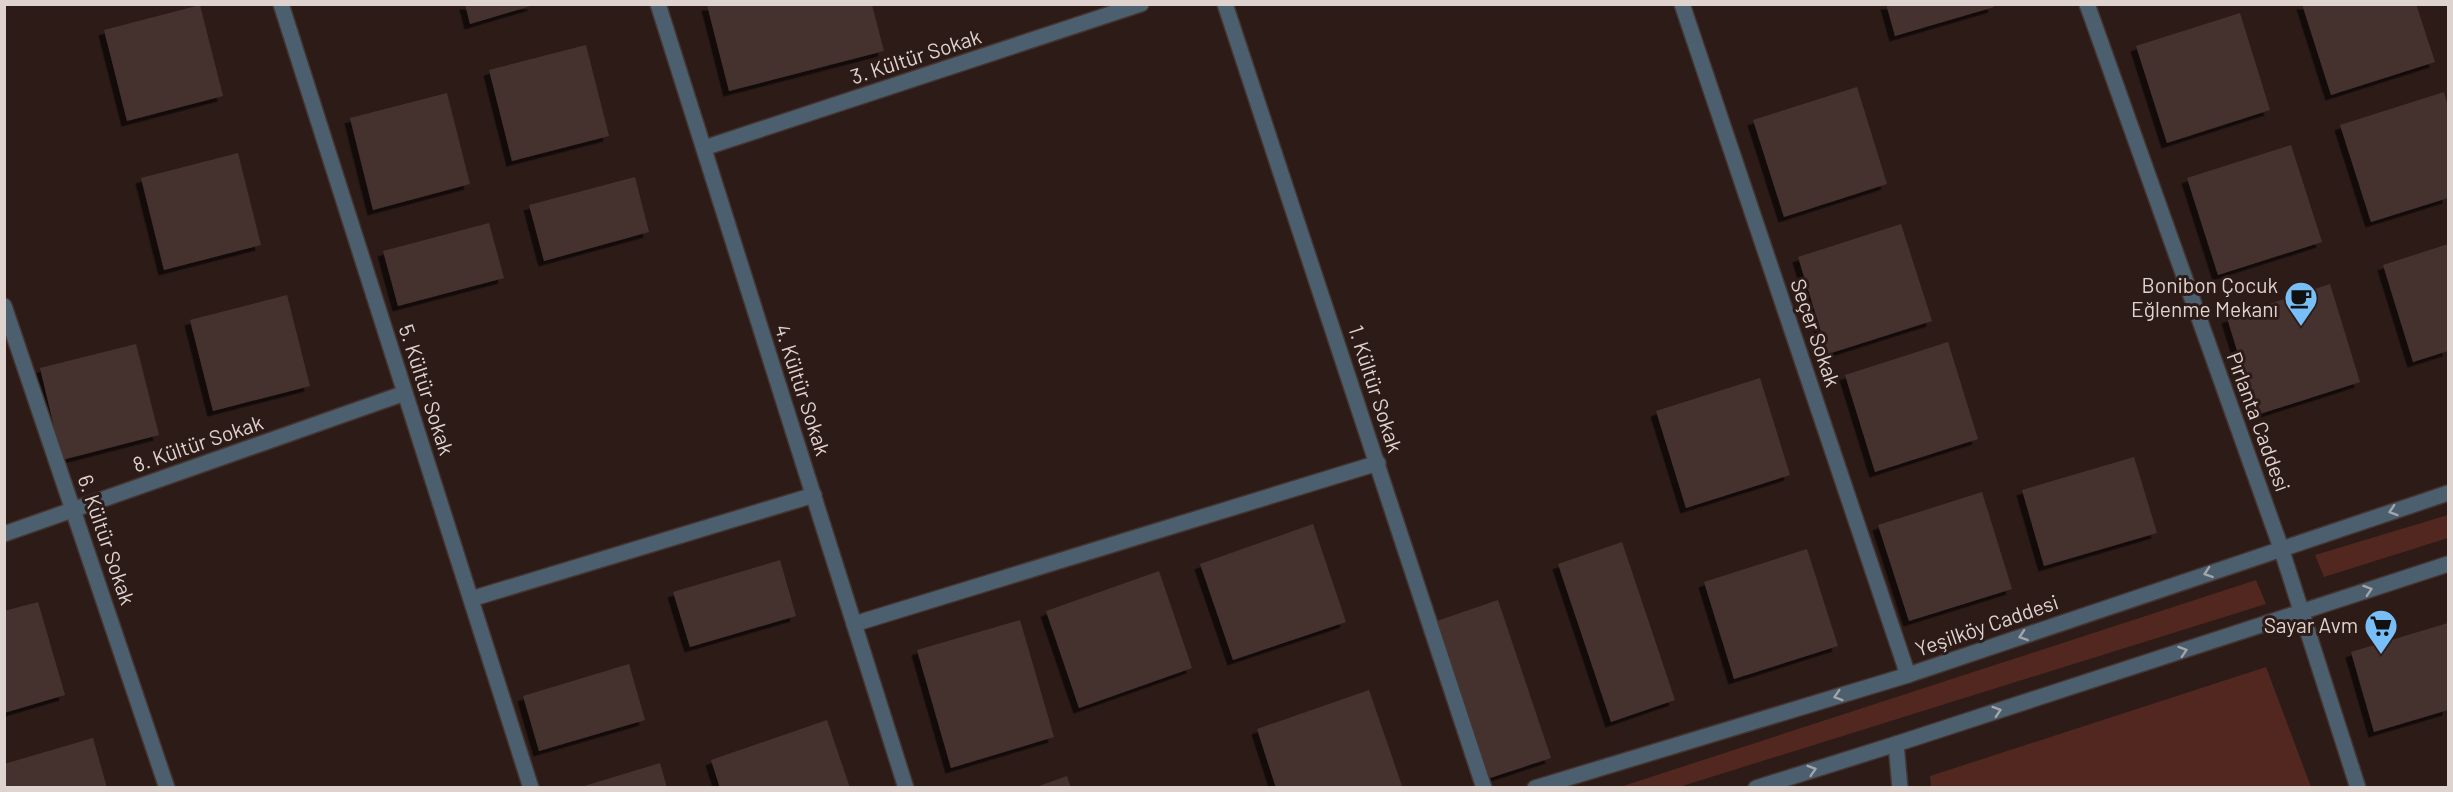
<svg xmlns="http://www.w3.org/2000/svg" width="2453" height="792" viewBox="0 0 2453 792" font-family="Barlow,sans-serif">
	<style>
		.green { fill: #52271f }
		.building { fill: #45322e; filter: url(#shadow) }
		.lines { fill: none; stroke-linecap: round; stroke-linejoin: round }
		.minor-casing { stroke: #453531; stroke-width: 18 }
		.minor { stroke: #4c5f6f; stroke-width: 15 }
		.oneway { stroke: #a4a5a9 }
		.labels { text-anchor: middle; stroke-width: 6; stroke-linejoin: round; paint-order: stroke }
		.street-label { font-size: 21px; fill: #dfd3d0; stroke: #2c1b17 }
		.poi-label { font-size: 21px; fill: #dfd3d0; stroke: #2c1b17; text-anchor: end }
	</style>
	<defs>
		<filter id="shadow"><feDropShadow dx="-5.5" dy="5.5" stdDeviation="0" flood-color="#0009"/></filter>
	</defs>
	<rect width="100%" height="100%" fill="#2c1b17"/>
	<g class="green">
		<polygon points="2448,515 2448,538 2324,577 2315,555"/>
		<polygon points="2256,580 2266,604 1679,787 1620,787"/>
		<polygon points="2266,667 2311,787 1931,787 1930,776"/>
	</g>
	<g class="building">
		<polygon points="465,4 533,4 534,5 470,24"/>
		<polygon points="1886,4 1993,4 1994,7 1895,36"/>
		<polygon points="2302,4 2416,4 2435,62 2331,95"/>
		<polygon points="200,5 223,96 127,121 104,30"/>
		<polygon points="707,5 872,5 884,51 729,91"/>
		<polygon points="2240,13 2270,110 2167,143 2136,46"/>
		<polygon points="586,45 609,136 512,161 489,70"/>
		<polygon points="1857,87 1887,184 1784,217 1753,120"/>
		<polygon points="2444,92 2448,107 2448,198 2371,222 2340,125"/>
		<polygon points="447,93 470,184 373,210 350,118"/>
		<polygon points="2291,145 2322,242 2218,275 2187,178"/>
		<polygon points="238,153 261,245 164,270 141,178"/>
		<polygon points="635,177 649,232 544,261 529,205"/>
		<polygon points="489,223 504,278 398,306 383,251"/>
		<polygon points="1901,224 1932,321 1828,354 1798,257"/>
		<polygon points="2448,244 2448,351 2413,362 2383,265"/>
		<polygon points="2330,284 2360,382 2257,415 2227,318"/>
		<polygon points="287,295 310,386 213,411 190,320"/>
		<polygon points="1948,342 1978,439 1875,472 1845,375"/>
		<polygon points="136,344 159,435 62,460 40,368"/>
		<polygon points="1760,378 1790,475 1686,508 1656,411"/>
		<polygon points="2134,457 2157,533 2044,566 2022,490"/>
		<polygon points="1982,492 2012,589 1909,621 1878,525"/>
		<polygon points="1313,524 1346,622 1233,660 1200,564"/>
		<polygon points="1622,542 1675,700 1611,722 1558,564"/>
		<polygon points="1807,549 1838,646 1734,679 1704,582"/>
		<polygon points="780,560 796,616 690,647 673,592"/>
		<polygon points="1159,571 1192,668 1079,708 1046,611"/>
		<polygon points="1498,600 1551,758 1487,779 1434,622"/>
		<polygon points="38,602 65,695 4,713 4,611"/>
		<polygon points="1020,620 1054,737 951,768 917,650"/>
		<polygon points="2448,623 2448,710 2374,732 2351,652"/>
		<polygon points="629,664 645,720 539,751 523,696"/>
		<polygon points="1369,690 1402,786 1276,788 1257,729"/>
		<polygon points="827,720 850,788 720,788 711,760"/>
		<polygon points="93,738 107,788 4,788 4,764"/>
		<polygon points="660,763 667,788 581,788 581,787"/>
		<polygon points="1067,776 1071,788 1036,788 1036,787"/>
	</g>
	<g class="lines">
		<defs>
			<g id="minor">
				<polyline points="281,4 531,788"/>
				<polyline points="658,4 906,788"/>
				<polyline points="1225,4 1484,788"/>
				<polyline points="1682,4 1908,675"/>
				<polyline points="2087,4 2281,548 2358,788"/>
				<polyline points="704,148 1141,4"/>
				<polyline points="4,306 167,788"/>
				<polyline points="4,534 405,393"/>
				<polyline points="471,599 814,495"/>
				<polyline points="854,624 1378,463"/>
				<polyline points="1896,744 1900,788"/>
				<polyline points="1535,788 1908,675 2448,493"/>
				<polyline points="1756,788 1896,744 2448,564"/>
			</g>
		</defs>
		<use href="#minor" class="minor-casing"/>
		<use href="#minor" class="minor"/>
	</g>
	<defs><path id="oneway-chevron" d="M-2-3.5L2.5 0L-2 3.5" fill="none" stroke-width="1.6" stroke-linecap="round" stroke-linejoin="round" transform="scale(1.5)"/></defs>
	<g class="oneway">
		<use href="#oneway-chevron" transform="translate(2393 511) rotate(162)"/>
		<use href="#oneway-chevron" transform="translate(2208 573) rotate(161)"/>
		<use href="#oneway-chevron" transform="translate(2368 590) rotate(-18)"/>
		<use href="#oneway-chevron" transform="translate(2023 636) rotate(161)"/>
		<use href="#oneway-chevron" transform="translate(2183 651) rotate(-18)"/>
		<use href="#oneway-chevron" transform="translate(1838 696) rotate(163)"/>
		<use href="#oneway-chevron" transform="translate(1997 711) rotate(-18)"/>
		<use href="#oneway-chevron" transform="translate(1812 770) rotate(-17)"/>
	</g>
	<defs>
		<symbol id="cafe-pin" viewBox="-11 -11 22 30"><path d="M0 17L-7.5 6A9.5 9.5 0 1 1 7.5 6Z" fill="#78bff8" stroke="#2c1b17"/><path d="M-5.5-4.5H6V0H3Q3 3.5 0 3.5H-2.5Q-5.5 3.5-5.5 0ZM3-3.2v2h1.7v-2ZM-6 4.5H4V6H-6Z" fill="#111"/></symbol>
		<symbol id="supermarket-pin" viewBox="-11 -11 22 30"><path d="M0 17L-7.5 6A9.5 9.5 0 1 1 7.5 6Z" fill="#78bff8" stroke="#2c1b17"/><path d="M-6-5.5h2.5l.6 2H6L4.5 2H-2.5L-4.4-4H-6ZM-1.5 3.2a1.3 1.3 0 1 0 .1 0ZM3 3.2a1.3 1.3 0 1 0 .1 0Z" fill="#111"/></symbol>
	</defs>
	<g fill-rule="evenodd">
		<use href="#cafe-pin" x="2282" y="279" width="38" height="52"/>
		<use href="#supermarket-pin" x="2362" y="607" width="38" height="52"/>
	</g>
	<g class="labels">
		<g class="street-label">
			<text transform="translate(916 57) rotate(-18)" y="7">3. Kültür Sokak</text>
			<text transform="translate(1815 333) rotate(71)" y="7">Seçer Sokak</text>
			<text transform="translate(1375 389) rotate(72)" y="7">1. Kültür Sokak</text>
			<text transform="translate(426 390) rotate(72)" y="7">5. Kültür Sokak</text>
			<text transform="translate(802 390) rotate(72)" y="7">4. Kültür Sokak</text>
			<text transform="translate(2258 422) rotate(70)" y="7">Pırlanta Caddesi</text>
			<text transform="translate(198 444) rotate(-19)" y="7">8. Kültür Sokak</text>
			<text transform="translate(106 540) rotate(71)" y="7">6. Kültür Sokak</text>
			<text transform="translate(1987 626) rotate(-19)" y="7">Yeşilköy Caddesi</text>
		</g>
		<g class="poi-label">
			<text x="2278" y="293">Bonibon Çocuk<tspan x="2278" dy="24">Eğlenme Mekanı</tspan></text>
			<text x="2358" y="633">Sayar Avm</text>
		</g>
	</g>
	<rect width="2453" height="792" fill="none" stroke="#dfd3d0" stroke-width="12"/>
</svg>
